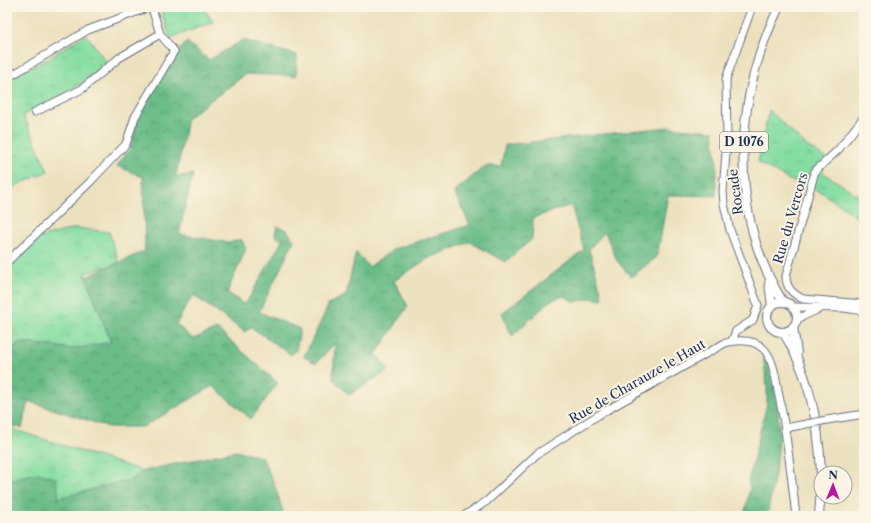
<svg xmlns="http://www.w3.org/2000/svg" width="871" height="523" viewBox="0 0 871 523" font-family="'Libre Caslon Text',serif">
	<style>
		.grass { fill: url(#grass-tufts); stroke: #508680 }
		.forest { fill: url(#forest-crowns); stroke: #437673 }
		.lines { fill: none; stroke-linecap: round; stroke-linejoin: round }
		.minor-casing { stroke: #646d80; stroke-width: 9 }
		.major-casing { stroke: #646d80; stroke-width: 10 }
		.minor { stroke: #fff; stroke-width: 7 }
		.major { stroke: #fff; stroke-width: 8 }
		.minor-bridge-casing { stroke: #646d80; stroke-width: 9; stroke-linecap: butt }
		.minor-bridge { stroke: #fff; stroke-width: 7 }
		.labels { text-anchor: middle; stroke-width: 4; stroke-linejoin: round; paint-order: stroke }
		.shield { fill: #fcf5e5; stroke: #5e6a86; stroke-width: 1 }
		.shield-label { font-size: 12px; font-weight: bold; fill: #1b2f5e }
		.street-label { font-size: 13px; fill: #1b2f5e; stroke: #fcf5e5 }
	</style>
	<defs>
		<pattern id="grass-tufts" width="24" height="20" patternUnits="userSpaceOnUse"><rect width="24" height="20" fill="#84dda2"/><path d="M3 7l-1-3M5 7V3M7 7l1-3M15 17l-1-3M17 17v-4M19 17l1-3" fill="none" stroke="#71be8e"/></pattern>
		<pattern id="forest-crowns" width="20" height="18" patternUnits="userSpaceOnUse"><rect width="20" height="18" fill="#6bbc88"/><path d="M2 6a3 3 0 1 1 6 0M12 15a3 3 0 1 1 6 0" fill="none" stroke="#579972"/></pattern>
	</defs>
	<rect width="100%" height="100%" fill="#fcf5e5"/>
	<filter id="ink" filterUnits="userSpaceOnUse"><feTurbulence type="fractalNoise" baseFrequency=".025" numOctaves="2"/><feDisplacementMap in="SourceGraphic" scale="8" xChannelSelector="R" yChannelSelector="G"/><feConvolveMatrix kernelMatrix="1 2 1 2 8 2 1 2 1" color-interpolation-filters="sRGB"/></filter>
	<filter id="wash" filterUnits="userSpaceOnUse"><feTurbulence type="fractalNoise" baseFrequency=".012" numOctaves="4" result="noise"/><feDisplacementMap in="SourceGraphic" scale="16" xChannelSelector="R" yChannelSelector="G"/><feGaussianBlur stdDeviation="0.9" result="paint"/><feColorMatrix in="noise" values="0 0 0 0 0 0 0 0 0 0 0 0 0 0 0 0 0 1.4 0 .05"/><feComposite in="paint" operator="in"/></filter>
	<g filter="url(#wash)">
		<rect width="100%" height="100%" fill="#ece1be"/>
		<g class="grass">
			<polygon points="160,7 203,7 213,22 170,38"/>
			<path d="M86,34L107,63C80,87 55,99 23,115L48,171L7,190V79L46,60Z"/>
			<polygon points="769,110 805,145 827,159 822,172 864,199 864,222 821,192 787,179 758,162"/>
			<polygon points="76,228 109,232 119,263 85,273 111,343 73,349 19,342 7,355 7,265 39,234 42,237"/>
			<polygon points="7,426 15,430 143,471 133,479 59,498 38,473 7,480"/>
		</g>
		<g class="forest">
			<polygon points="243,40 297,55 296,76 246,74 187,118 176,177 193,174 179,234 229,243 241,239 246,249 227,292 245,305 282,241 275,235 277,226 287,230 294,241 259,312 300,329 296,351 291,355 251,327 245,332 193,295 176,324 193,339 217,329 278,383 251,419 213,386 143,427 108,427 28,401 22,428 7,425 7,355 19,342 73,349 111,342 86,277 145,251 143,177 117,166 130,149 140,112 176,54 187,42 209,60"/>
			<polygon points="667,127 713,131 717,164 716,196 668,195 657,257 631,277 617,261 605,232 589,249 603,298 601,300 592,298 574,302 564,296 551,300 512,336 502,313 584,250 571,205 533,218 532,239 505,262 470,242 427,259 394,281 408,306 376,354 389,370 349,395 333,379 335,343 316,363 304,357 329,304 346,295 356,252 369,267 394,249 470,225 454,192 485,166 501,166 505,145"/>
			<path d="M763,356L767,359C773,384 780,410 779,436C778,463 772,490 767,516H744L750,487L748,482L767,403V386Z"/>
			<polygon points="235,451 262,457 274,483 283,512 277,516 7,516 7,480 38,473 56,478 59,498 133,479 143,471"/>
		</g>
	</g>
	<g filter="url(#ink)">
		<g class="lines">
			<defs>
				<g id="minor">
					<polyline points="7,78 88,30 147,8 152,8 160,34 174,51 135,117 126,144 90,182 7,262"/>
					<polyline points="35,112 82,89 119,58 160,34"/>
					<path d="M864,117L838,150L815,171L786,276C786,288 793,294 803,299L864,304"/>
					<polyline points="793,307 844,308 864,311"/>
					<polyline points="797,319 819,309"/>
					<polyline points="732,341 736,331 753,320 758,305 730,230 724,204 723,191 727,140 726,79 752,7"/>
					<polyline points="827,420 864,414"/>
					<polyline points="786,428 801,425"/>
					<path d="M464,516L487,501L537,454L600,414L725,343C739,339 758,339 767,353C774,364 776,379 778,391C787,432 791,474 796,516"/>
				</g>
				<g id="major">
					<path d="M779,7C734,98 728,214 783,302"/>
					<polyline points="769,283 772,306"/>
					<circle cx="782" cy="317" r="15"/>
					<polyline points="793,327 797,353"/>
					<path d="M783,332C810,374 819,424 821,473"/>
					<polyline points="819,516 821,489"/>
				</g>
			</defs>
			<use href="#minor" class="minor-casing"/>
			<use href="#major" class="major-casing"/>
			<use href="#minor" class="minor"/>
			<use href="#major" class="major"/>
			<defs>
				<polyline id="minor-bridge" points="801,425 827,420"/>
			</defs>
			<use href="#minor-bridge" class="minor-bridge-casing"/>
			<use href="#minor-bridge" class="minor-bridge"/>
		</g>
	</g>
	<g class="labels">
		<rect class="shield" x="720" y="132" width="48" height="20" rx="3"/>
		<g class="shield-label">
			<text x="744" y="146">D 1076</text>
		</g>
		<g class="street-label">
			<text transform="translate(735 192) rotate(-97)" y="5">Rocade</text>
			<text transform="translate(790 218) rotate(-74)" y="5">Rue du Vercors</text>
			<text transform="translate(637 381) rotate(-30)" y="5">Rue de Charauze le Haut</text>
		</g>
	</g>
	<rect width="871" height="523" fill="none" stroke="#fcf5e5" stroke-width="24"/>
	<g transform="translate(833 485) rotate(1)"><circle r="19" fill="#fcf5e5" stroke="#a2a6af"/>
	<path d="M0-3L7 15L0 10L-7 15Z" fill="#b5179e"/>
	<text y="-6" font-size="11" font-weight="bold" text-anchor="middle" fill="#1b2f5e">N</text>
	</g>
</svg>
